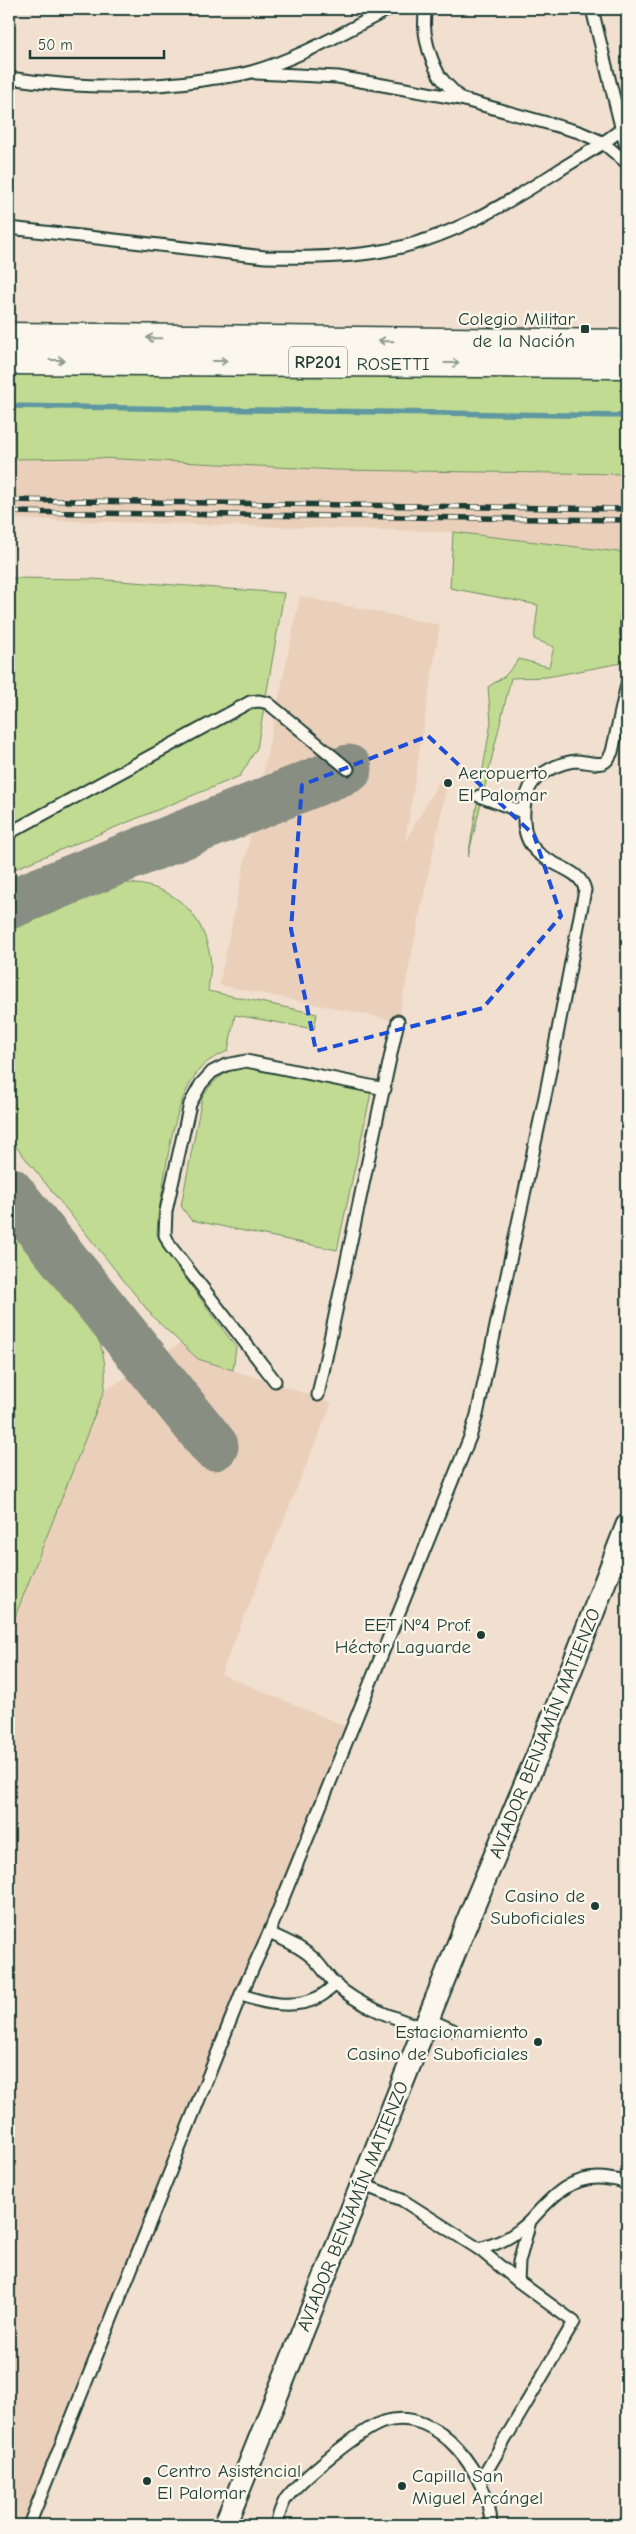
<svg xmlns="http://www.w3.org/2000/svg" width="636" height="2534" viewBox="0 0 636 2534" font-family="'Comic Neue',sans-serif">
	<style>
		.built { fill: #ead0bb }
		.green { fill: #c1db92; stroke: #708c63 }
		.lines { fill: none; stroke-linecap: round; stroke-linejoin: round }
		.stream { stroke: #5f98a1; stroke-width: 5.5 }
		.taxiway { stroke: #888e82; stroke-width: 49 }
		.service-casing { stroke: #1f3d34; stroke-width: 15 }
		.minor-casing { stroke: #1f3d34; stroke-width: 25 }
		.primary-casing { stroke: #1f3d34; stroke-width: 31 }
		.service { stroke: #fbf7ec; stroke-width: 11 }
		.minor { stroke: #fbf7ec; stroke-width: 21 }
		.primary { stroke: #fbf7ec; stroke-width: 28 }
		.rail-casing { stroke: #1f3d34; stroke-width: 5.5 }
		.rail { stroke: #fbf7ec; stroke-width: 4; stroke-dasharray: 11; stroke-linecap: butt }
		.oneway { stroke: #8d9a90 }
		.marked { fill: none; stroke: #1d4ed8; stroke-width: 4; stroke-dasharray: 10 6; stroke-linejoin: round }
		.poi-dot { fill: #1f3d34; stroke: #fbf7ec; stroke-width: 2 }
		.labels { text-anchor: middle; stroke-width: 4.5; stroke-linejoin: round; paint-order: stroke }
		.shield { fill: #fbf7ec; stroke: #61756b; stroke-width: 1 }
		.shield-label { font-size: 18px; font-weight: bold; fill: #1f3d34 }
		.poi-label { font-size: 19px; fill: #1f3d34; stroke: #fbf7ec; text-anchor: end }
		.street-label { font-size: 19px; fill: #1f3d34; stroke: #fbf7ec }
	</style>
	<rect width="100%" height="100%" fill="#f1e0cf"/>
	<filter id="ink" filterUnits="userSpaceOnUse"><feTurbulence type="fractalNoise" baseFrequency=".02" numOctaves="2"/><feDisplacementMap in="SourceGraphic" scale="10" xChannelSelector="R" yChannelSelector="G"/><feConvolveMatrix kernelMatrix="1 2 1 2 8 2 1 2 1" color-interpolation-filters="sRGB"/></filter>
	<g filter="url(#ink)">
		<g class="built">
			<polygon points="100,458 336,470 627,474 627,553 453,532 9,519 9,459"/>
			<polygon points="300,596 440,625 405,842 444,772 447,784 398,1021 219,985"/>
			<polygon points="181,1343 198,1359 332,1402 221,1674 345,1726 21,2525 9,2525 9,1632 104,1391"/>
		</g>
		<g class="green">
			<polygon points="627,371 627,474 336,470 100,458 9,459 9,373"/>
			<polygon points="453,532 627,553 627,662 547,677 511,678 468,857 491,722 488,687 505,676 519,659 549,667 554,647 534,639 538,605 450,588"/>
			<polygon points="9,578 93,579 284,593 257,748 240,776 9,871"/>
			<path d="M124,883C171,884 202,910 210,956C212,968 209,980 208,991L317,1014L314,1029L235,1015L228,1051C217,1056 207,1060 199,1070C170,1108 167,1169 158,1216L157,1234L164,1249L236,1347L233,1370L198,1359L154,1318L9,1138V931Z"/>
			<path d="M242,1066L371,1093L337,1250L191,1220L181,1206L202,1098C213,1080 222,1073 242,1066Z"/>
			<path d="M9,1222C25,1242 42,1262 58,1282C87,1316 111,1343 104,1391L9,1632Z"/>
		</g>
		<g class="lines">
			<polyline class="stream" points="9,406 627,416"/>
			<g class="taxiway">
				<polyline points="9,904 348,769"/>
				<polyline points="9,1191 214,1446"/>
			</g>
			<defs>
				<g id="service">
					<path d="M426,9C421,30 429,56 439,75C444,83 454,91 461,99"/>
					<polyline points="592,9 627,151"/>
					<polyline points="256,73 338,77 461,99 579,132 602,142 627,163"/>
					<path d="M9,78C76,88 142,90 209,79C223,77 238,76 251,72C300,58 344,32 389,9"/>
					<path d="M9,228L265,257C304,258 344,258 382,251C447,240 503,206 558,171C581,156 607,143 627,124"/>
					<polyline points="627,615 627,635"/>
					<polyline points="479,796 523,812"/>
					<polyline points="9,833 250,702 259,701 268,703 348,769"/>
					<polyline points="275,1381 170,1246 165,1235 166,1211 190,1104 201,1084 212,1072 226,1065 246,1061 385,1089"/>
					<polyline points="318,1395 398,1021"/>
					<path d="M269,1933L470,1437L477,1415L546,1092L585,890C579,860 525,870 524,820C523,808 525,798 530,787C537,773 561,762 576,761C584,761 595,765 603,763C608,761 610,756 612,752L627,684"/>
					<path d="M336,1984C330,1989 324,1995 317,1998C294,2009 263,2004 241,1994L269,1933C285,1940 303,1948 315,1960C322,1967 328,1977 335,1984C359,2006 394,2018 424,2028"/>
					<polyline points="428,2019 453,2030"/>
					<polyline points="361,2184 402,2200 479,2249 518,2281 574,2322 480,2482"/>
					<path d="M530,2221C552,2196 573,2173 609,2179C616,2180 622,2180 627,2185"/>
					<path d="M479,2249C501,2243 514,2236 530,2221L519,2262L518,2281"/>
					<polyline points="29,2525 241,1994"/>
					<path d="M276,2525C278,2517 281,2508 285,2500C299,2480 360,2430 383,2422C439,2404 490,2478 491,2525"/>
				</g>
				<polyline id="minor" points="225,2525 469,1917 545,1737 627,1525"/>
				<g id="primary">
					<polyline points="9,337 627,344"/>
					<polyline points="9,360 627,364"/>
				</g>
			</defs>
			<use href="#service" class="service-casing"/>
			<use href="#minor" class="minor-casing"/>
			<use href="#primary" class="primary-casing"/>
			<use href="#service" class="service"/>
			<use href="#minor" class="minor"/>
			<use href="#primary" class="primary"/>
			<defs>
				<g id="rail">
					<polyline points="9,500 627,509"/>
					<polyline points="9,512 627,520"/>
				</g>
			</defs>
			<use href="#rail" class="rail-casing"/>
			<use href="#rail" class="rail"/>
		</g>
		<defs><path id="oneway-shaft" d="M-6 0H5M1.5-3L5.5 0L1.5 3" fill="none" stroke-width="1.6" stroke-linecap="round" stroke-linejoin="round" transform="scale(1.25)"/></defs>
		<g class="oneway">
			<use href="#oneway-shaft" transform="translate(154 338) rotate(-179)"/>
			<use href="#oneway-shaft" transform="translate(386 341) rotate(-179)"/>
			<use href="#oneway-shaft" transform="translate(57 360)"/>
			<use href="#oneway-shaft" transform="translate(220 361)"/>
			<use href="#oneway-shaft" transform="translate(452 363)"/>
		</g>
	</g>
	<path class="marked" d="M428,736L534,835L561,916L483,1008L316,1051L291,929L302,785Z"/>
	<g class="poi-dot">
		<rect x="580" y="324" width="10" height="10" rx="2.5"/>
		<circle cx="448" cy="783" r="5"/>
		<circle cx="481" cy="1635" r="5"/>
		<circle cx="595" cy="1906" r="5"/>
		<circle cx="538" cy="2042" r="5"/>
		<circle cx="147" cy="2481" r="5"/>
		<circle cx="402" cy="2486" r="5"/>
	</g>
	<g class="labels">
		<rect class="shield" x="289" y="346.5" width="58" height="31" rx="4"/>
		<g class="shield-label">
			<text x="318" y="368">RP201</text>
		</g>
		<g class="poi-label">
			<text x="575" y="325">Colegio Militar<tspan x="575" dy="22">de la Nación</tspan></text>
			<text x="458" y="779" text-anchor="start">Aeropuerto<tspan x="458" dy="22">El Palomar</tspan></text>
			<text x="471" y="1631">EET Nº4 Prof.<tspan x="471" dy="22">Héctor Laguarde</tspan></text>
			<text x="585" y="1902">Casino de<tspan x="585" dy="22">Suboficiales</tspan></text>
			<text x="528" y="2038">Estacionamiento<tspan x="528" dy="22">Casino de Suboficiales</tspan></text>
			<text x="157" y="2477" text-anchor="start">Centro Asistencial<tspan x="157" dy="22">El Palomar</tspan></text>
			<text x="412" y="2482" text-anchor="start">Capilla San<tspan x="412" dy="22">Miguel Arcángel</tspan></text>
		</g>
		<g class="street-label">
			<text x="393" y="370">ROSETTI</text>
			<text transform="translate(544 1733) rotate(-68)" y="7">AVIADOR BENJAMÍN MATIENZO</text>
			<text transform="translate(352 2206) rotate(-68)" y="7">AVIADOR BENJAMÍN MATIENZO</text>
		</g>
	</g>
	<rect width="636" height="2534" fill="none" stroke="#fbf7ec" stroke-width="30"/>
	<rect x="15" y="15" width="606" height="2504" fill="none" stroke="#1f3d34" stroke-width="2" filter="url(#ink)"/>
	<path d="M30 50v8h134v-8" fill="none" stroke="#1f3d34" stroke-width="2.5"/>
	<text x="38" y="50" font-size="15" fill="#1f3d34" stroke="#fbf7ec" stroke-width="4" paint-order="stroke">50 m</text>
</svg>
